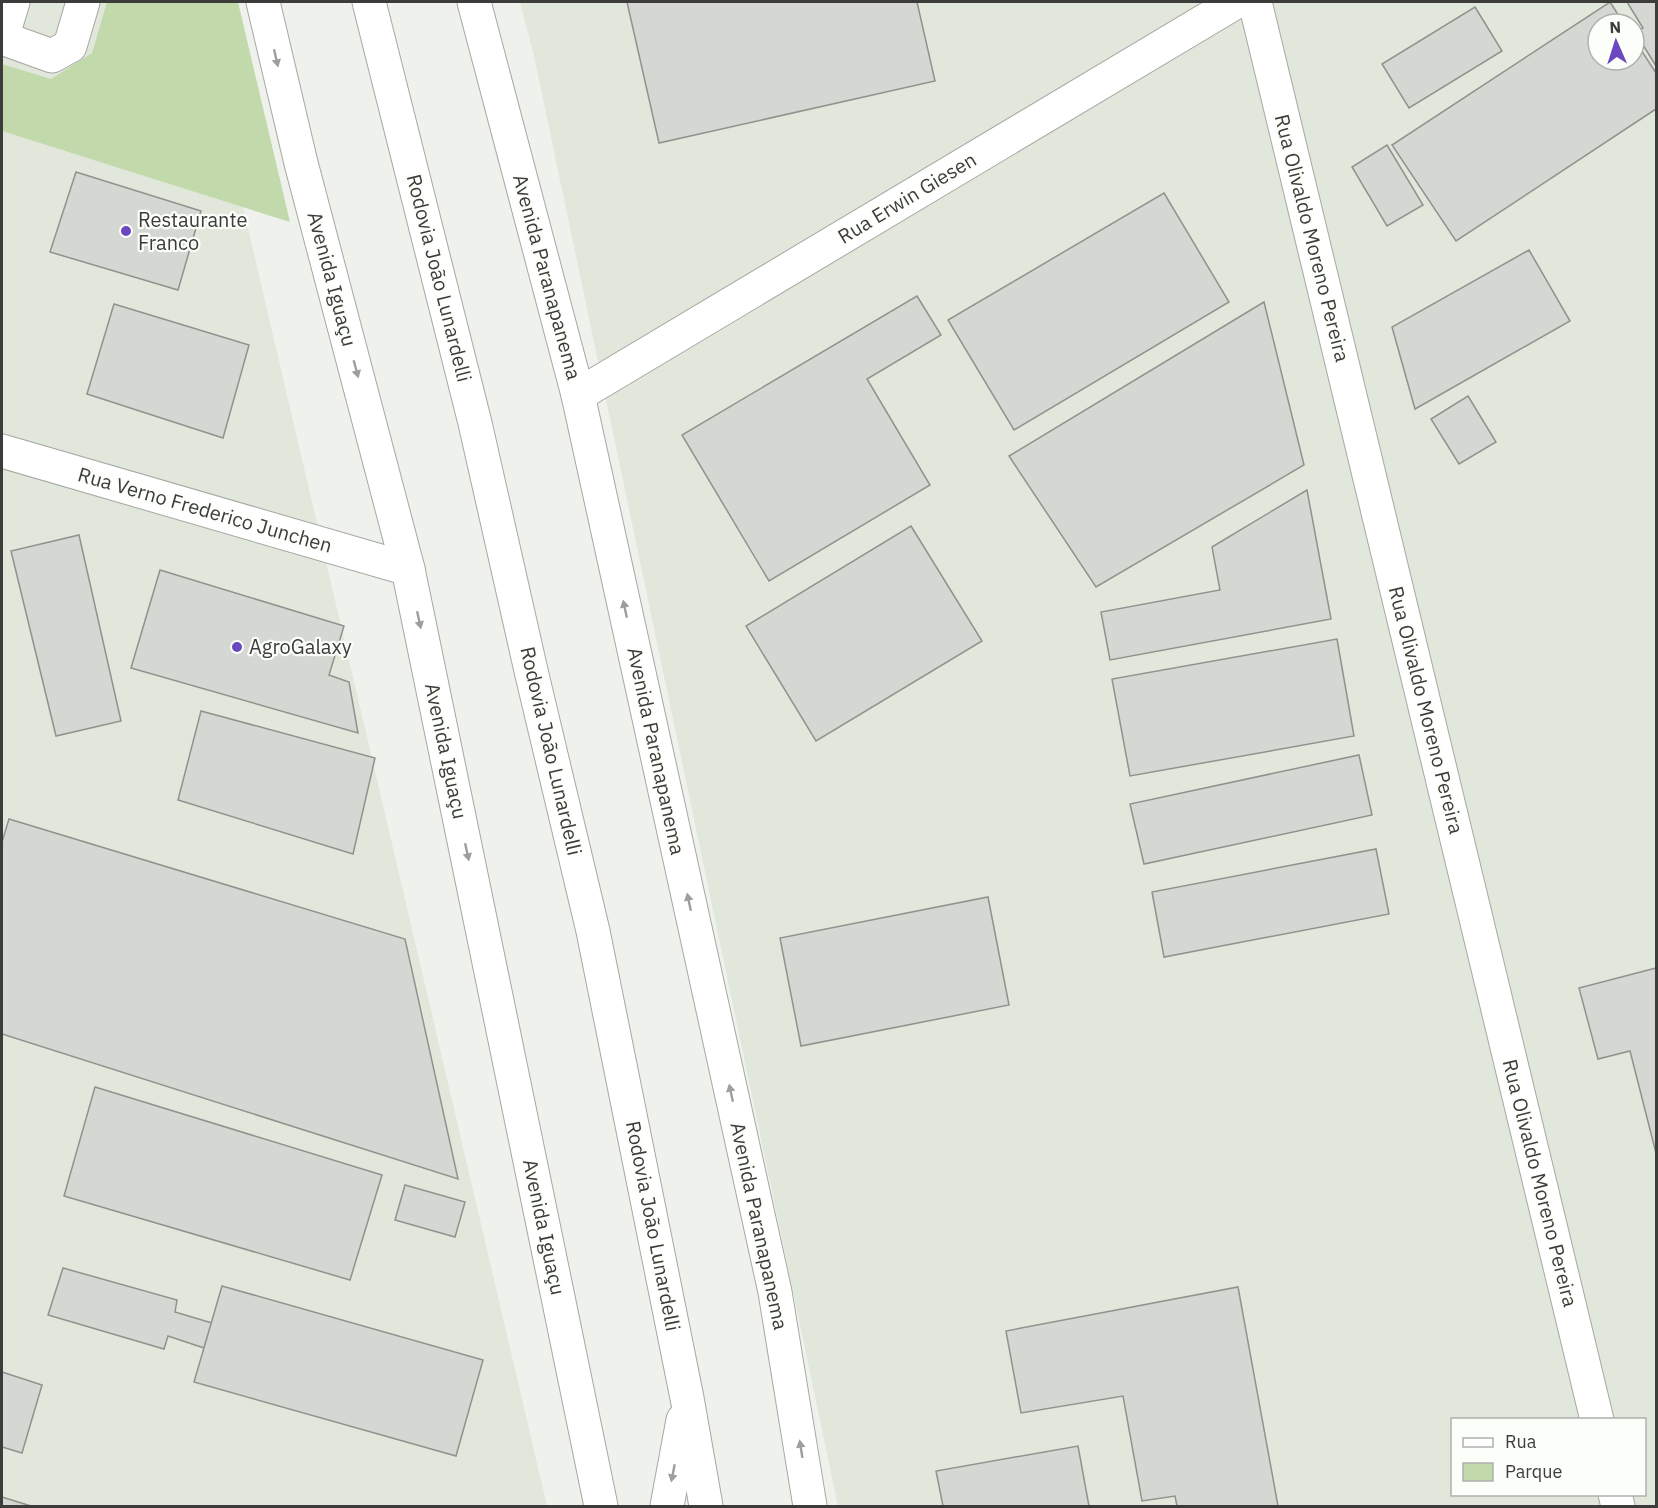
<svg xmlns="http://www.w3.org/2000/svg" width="1658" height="1508" viewBox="0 0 1658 1508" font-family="'IBM Plex Sans',sans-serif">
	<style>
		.built { fill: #e1e7db; fill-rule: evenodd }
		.green { fill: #c2daab }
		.building { fill: #d5d7d3; stroke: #90928d; stroke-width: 1.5 }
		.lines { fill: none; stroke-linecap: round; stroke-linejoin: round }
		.minor-casing { stroke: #a5a8a3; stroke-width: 35 }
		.highway-casing { stroke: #a5a8a3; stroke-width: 35 }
		.minor { stroke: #fff; stroke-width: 33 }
		.highway { stroke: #fff; stroke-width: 33 }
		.oneway { fill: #9e9e9d }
		.poi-dot { fill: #6c48c0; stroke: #fcfff9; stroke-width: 2 }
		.labels { text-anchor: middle; stroke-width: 4.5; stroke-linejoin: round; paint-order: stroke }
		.street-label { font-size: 20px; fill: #3c3d3b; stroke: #fcfff9 }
		.poi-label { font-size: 20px; fill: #3c3d3b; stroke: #fcfff9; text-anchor: start }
	</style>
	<rect width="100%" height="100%" fill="#eff1ec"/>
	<g class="built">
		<polygon points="2,2 195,2 547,1506 2,1506"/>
		<path d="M520,2H1656V1506H838L534,56ZM1598,24H1634V60H1598ZM1452,1420H1644V1494H1452Z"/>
	</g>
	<polygon class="green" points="107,2 238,2 290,222 2,131 2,64 51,79 92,53"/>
	<g class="building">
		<polygon points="627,2 917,2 935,81 659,143"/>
		<polygon points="1610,2 1624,24 1598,24 1598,60 1634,60 1634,39 1656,73 1656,109 1456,241 1392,145"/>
		<polygon points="1627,2 1656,2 1656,66 1635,32 1643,28"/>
		<polygon points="1475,7 1502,51 1409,108 1382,64"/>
		<polygon points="1387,145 1423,205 1387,226 1352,167"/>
		<polygon points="76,172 201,211 178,290 50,252"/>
		<polygon points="1164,193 1229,302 1014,430 948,320"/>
		<polygon points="1529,250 1570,321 1415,409 1392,327"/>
		<polygon points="917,296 941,335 867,379 930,485 769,581 682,435"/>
		<polygon points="1264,302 1304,465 1096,587 1009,456"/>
		<polygon points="114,304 249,345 223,438 87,394"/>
		<polygon points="1468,396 1496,442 1459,464 1431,419"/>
		<polygon points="1307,490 1331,619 1110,660 1101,612 1220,590 1212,547"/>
		<polygon points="911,526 982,641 816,741 746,626"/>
		<polygon points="79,535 121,721 56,736 11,551"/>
		<polygon points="160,570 344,626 329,675 349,682 358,733 131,668"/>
		<polygon points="1337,639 1354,736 1130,776 1112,679"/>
		<polygon points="201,711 375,758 353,854 178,800"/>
		<polygon points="1359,755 1372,815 1144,864 1130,804"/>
		<polygon points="9,819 405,939 458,1179 2,1034 2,842"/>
		<polygon points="1376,849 1389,914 1164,957 1152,892"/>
		<polygon points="988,897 1009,1005 801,1046 780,938"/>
		<polygon points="1656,968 1656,1153 1630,1051 1598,1059 1579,988"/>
		<polygon points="95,1087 382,1175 350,1280 64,1196"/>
		<polygon points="405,1185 465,1202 455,1237 395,1220"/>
		<polygon points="63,1268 177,1300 175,1312 212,1323 204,1348 168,1336 164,1349 48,1315"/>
		<polygon points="222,1286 483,1360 456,1456 194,1382"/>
		<polygon points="1238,1287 1278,1506 1177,1506 1175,1496 1142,1501 1123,1396 1021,1413 1006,1331"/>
		<polygon points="2,1372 42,1385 22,1453 2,1447"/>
		<polygon points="1078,1446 1089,1506 943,1506 936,1471"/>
		<polygon points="2,1497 31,1506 2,1506"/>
	</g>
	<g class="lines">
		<defs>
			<g id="minor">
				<polyline points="263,2 301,163 408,569 601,1506"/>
				<polyline points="474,2 578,395 775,1292 810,1506"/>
				<polyline points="1255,2 1597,1420"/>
				<polyline points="2,38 52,56 70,46 83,2"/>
				<polyline points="2,38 13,2"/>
				<polyline points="578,395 1236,2"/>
				<polyline points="2,451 408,569"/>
				<polyline points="1615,1494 1618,1506"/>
			</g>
			<g id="highway">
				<polyline points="369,2 475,423 532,675 593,931 687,1398 706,1506"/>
				<polyline points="667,1506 683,1420"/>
			</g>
		</defs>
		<use href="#minor" class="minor-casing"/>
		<use href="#highway" class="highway-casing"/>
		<use href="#minor" class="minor"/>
		<use href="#highway" class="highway"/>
	</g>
	<defs><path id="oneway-solid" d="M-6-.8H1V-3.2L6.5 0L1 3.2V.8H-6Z" transform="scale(1.5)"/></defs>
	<g class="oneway">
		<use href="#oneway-solid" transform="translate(276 58) rotate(77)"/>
		<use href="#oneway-solid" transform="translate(356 369) rotate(75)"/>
		<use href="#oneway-solid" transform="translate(625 609) rotate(-102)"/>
		<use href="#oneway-solid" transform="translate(419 620) rotate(78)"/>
		<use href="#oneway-solid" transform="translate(467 852) rotate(78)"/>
		<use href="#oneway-solid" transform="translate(689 902) rotate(-102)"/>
		<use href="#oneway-solid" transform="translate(731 1093) rotate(-102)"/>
		<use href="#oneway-solid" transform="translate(801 1449) rotate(-99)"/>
		<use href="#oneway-solid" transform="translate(673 1473) rotate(101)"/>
	</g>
	<g class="poi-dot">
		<circle cx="126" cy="231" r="6"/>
		<circle cx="237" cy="647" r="6"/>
	</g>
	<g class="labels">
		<g class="street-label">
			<text transform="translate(907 198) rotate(-31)" y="7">Rua Erwin Giesen</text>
			<text transform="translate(1312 238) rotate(76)" y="7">Rua Olivaldo Moreno Pereira</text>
			<text transform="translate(547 277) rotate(75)" y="7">Avenida Paranapanema</text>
			<text transform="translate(439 278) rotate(76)" y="7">Rodovia João Lunardelli</text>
			<text transform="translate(332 279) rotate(75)" y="7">Avenida Iguaçu</text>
			<text transform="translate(205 510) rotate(16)" y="7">Rua Verno Frederico Junchen</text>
			<text transform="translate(1426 710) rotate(76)" y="7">Rua Olivaldo Moreno Pereira</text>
			<text transform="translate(446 751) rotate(78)" y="7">Avenida Iguaçu</text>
			<text transform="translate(551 751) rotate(77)" y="7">Rodovia João Lunardelli</text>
			<text transform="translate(656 751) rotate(78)" y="7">Avenida Paranapanema</text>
			<text transform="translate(1540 1183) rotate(76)" y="7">Rua Olivaldo Moreno Pereira</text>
			<text transform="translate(653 1226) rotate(79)" y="7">Rodovia João Lunardelli</text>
			<text transform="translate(759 1226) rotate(78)" y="7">Avenida Paranapanema</text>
			<text transform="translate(544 1227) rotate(78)" y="7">Avenida Iguaçu</text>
		</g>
		<g class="poi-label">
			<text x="138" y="227">Restaurante<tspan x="138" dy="23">Franco</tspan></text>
			<text x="249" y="654">AgroGalaxy</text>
		</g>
	</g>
	<rect width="1658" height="1508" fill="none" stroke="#3c3d3b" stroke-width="6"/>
	<rect x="1451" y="1418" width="195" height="78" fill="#fcfff9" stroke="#afb1ad" stroke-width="1.5"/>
	<rect x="1463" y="1438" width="30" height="9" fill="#ffffff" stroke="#afb1ad" stroke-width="1.5"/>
	<text x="1505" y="1448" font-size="18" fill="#3c3d3b">Rua</text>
	<rect x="1463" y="1463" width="30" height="18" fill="#c2daab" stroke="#afb1ad" stroke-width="1.5"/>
	<text x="1505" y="1478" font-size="18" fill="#3c3d3b">Parque</text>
	<g transform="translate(1616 42) rotate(357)"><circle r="28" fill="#fcfff9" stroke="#afb1ad" stroke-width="1.5"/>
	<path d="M0-4.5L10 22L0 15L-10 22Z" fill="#6c48c0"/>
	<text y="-9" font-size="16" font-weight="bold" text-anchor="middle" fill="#3c3d3b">N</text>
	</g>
</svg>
